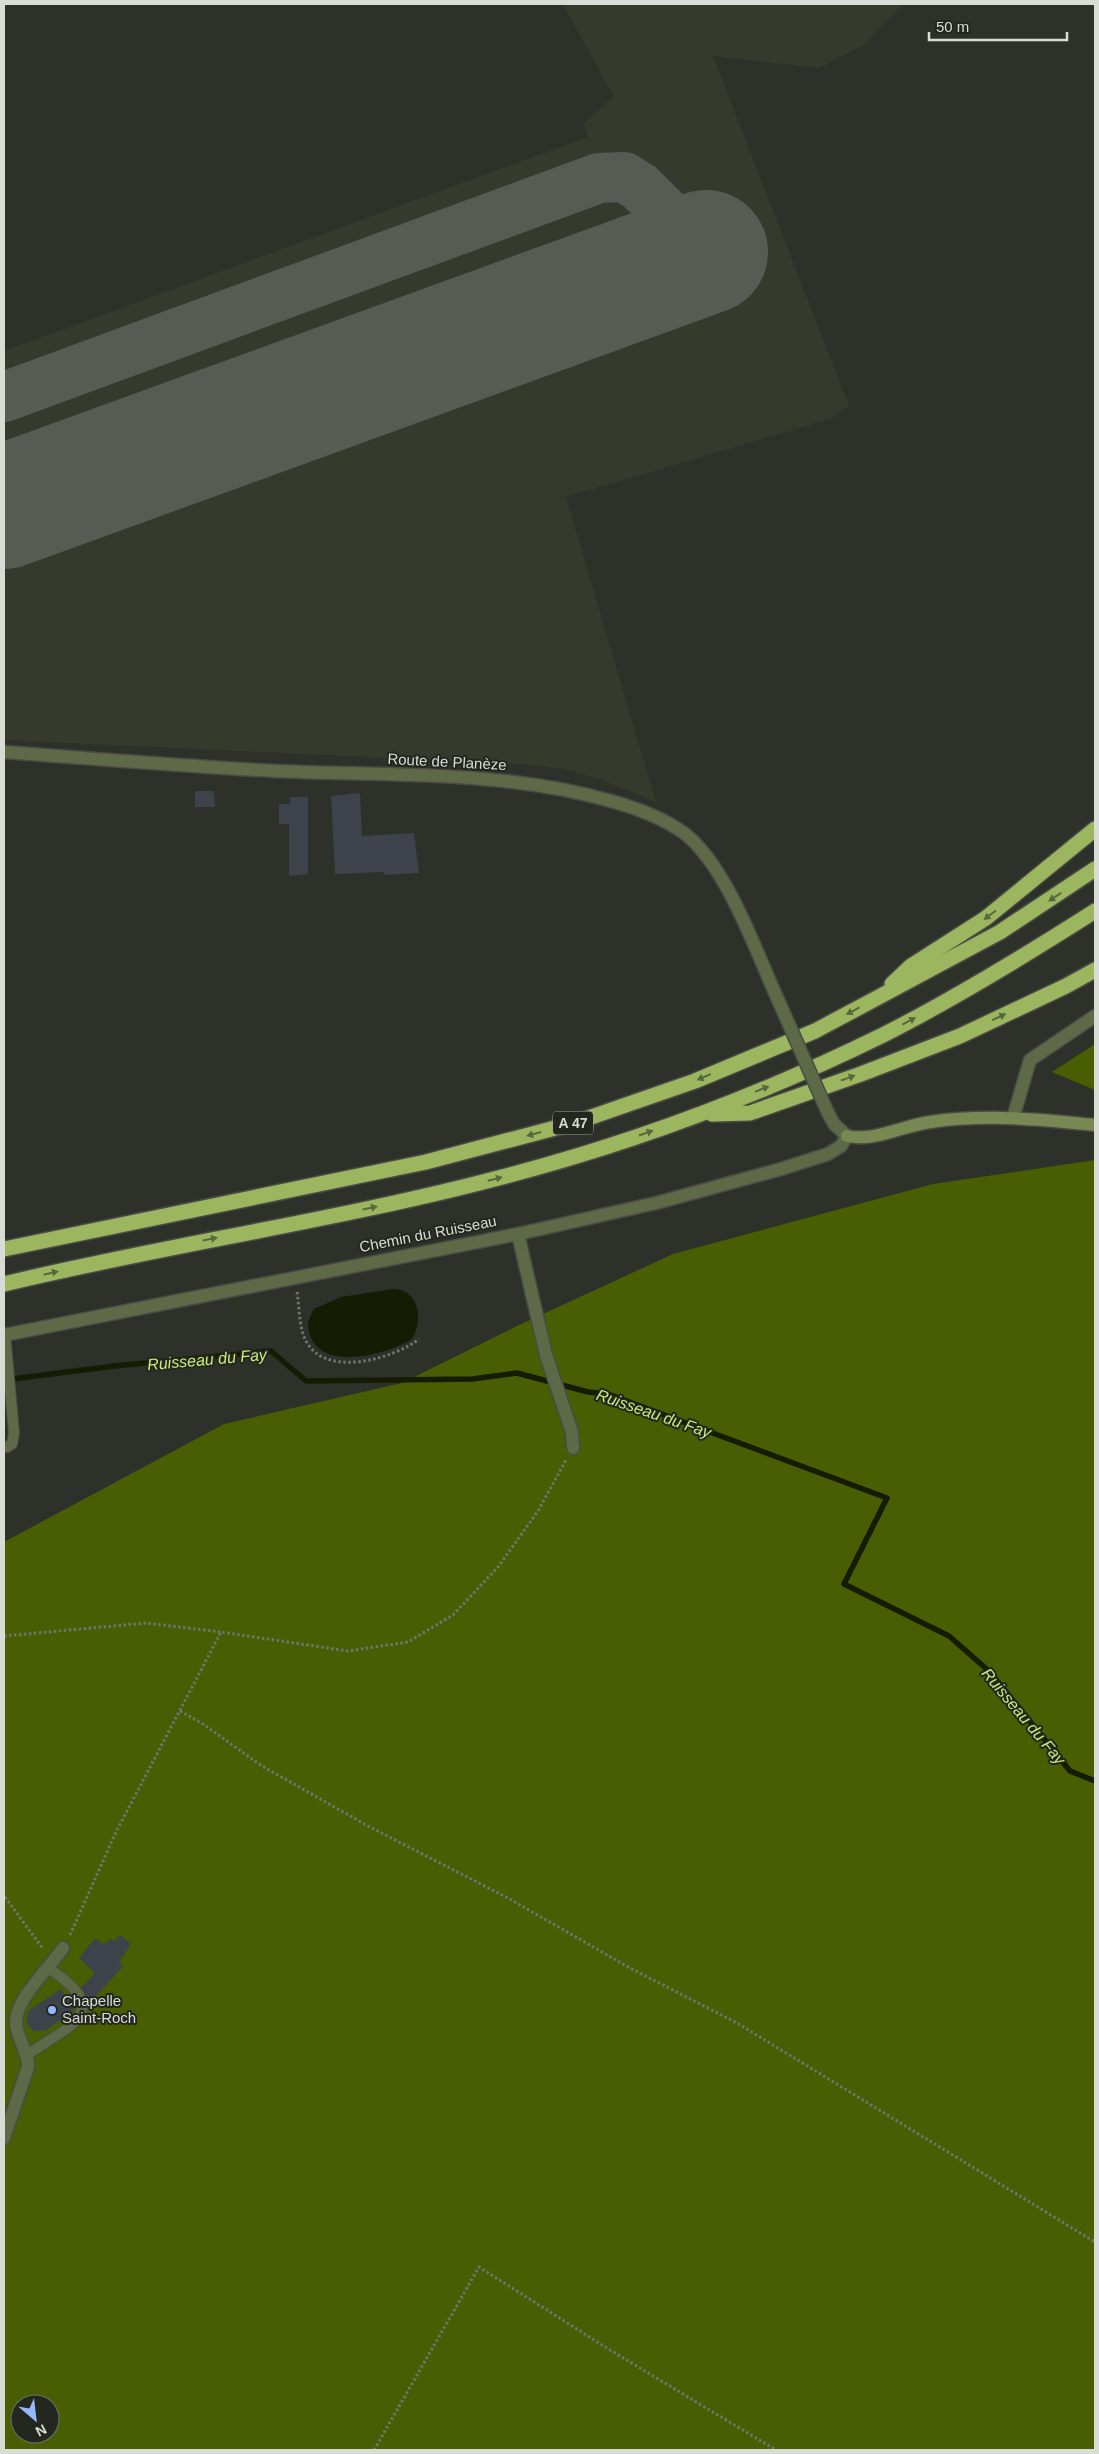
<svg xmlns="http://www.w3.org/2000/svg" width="1099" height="2454" viewBox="0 0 1099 2454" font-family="Arial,sans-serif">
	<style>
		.built { fill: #353a2c }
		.green { fill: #495d03; fill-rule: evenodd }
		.water { fill: #151c03 }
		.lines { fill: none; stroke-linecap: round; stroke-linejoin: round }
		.stream { stroke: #151c03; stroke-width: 5.5 }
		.taxiway { stroke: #585b54; stroke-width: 50 }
		.runway { stroke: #585b54; stroke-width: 124 }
		.building { fill: #3e424a }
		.lane-casing { stroke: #494c45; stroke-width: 12 }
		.street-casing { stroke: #494c45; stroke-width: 15 }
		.secondary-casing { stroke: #494c45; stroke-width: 15 }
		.highway-casing { stroke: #494c45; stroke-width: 18 }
		.path { stroke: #71746c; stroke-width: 3; stroke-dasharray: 2.5 2.5; stroke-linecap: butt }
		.lane { stroke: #5e6947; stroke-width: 10 }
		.street { stroke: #5e6947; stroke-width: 12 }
		.secondary { stroke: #778852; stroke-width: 12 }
		.highway { stroke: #9cb660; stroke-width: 15 }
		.street-bridge-casing { stroke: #494c45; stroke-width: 15; stroke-linecap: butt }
		.street-bridge { stroke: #5e6947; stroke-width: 12 }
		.oneway { fill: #5a673c }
		.poi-dot { fill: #94b7fd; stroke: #24271f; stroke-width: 2 }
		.labels { text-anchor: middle; stroke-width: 4; stroke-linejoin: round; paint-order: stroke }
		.shield { fill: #24271f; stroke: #a3a59e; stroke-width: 1 }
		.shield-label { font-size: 14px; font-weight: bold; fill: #d9dbd5 }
		.street-label { font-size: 15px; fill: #d9dbd5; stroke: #24271f }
		.poi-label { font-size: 15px; fill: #d9dbd5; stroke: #24271f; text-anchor: start }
		.water-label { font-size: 16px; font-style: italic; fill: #c9ec79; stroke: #24271f }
	</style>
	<rect width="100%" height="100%" fill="#2e3129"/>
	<polygon class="built" points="563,4 903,4 865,44 819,68 713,56 849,406 833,418 566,497 656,802 600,779 564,769 520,764 4,740 4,351 588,137 584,123 614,97"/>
	<g class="green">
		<polygon points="1095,1044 1095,1090 1052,1072"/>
		<path d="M1095,1160V2450H4V1542L224,1424L402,1383L517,1326L673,1254L933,1184ZM20,2404H50V2434H20Z"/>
	</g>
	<path class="water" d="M394,1289C420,1290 423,1321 412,1339C388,1354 326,1371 311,1338C306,1327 308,1318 314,1309L341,1297Z"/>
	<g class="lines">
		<polyline class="stream" points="4,1380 114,1366 271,1351 306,1381 472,1379 517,1373 588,1392 608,1394 887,1498 844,1584 949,1636 990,1672 1070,1771 1095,1781"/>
		<polyline class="taxiway" points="4,397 599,178 624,177 640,187 706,252"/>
		<polyline class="runway" points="4,507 706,252"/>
	</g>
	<g class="building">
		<polygon points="195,791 214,791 215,807 195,807"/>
		<polygon points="360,793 362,836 414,833 419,873 384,875 384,872 335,874 331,796"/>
		<polygon points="290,797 308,797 308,874 289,876 289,824 279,824 279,804 290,804"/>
		<polygon points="120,1935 131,1944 119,1962 123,1966 96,1996 88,2000 81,1988 95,1973 79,1958 95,1938 103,1944 111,1939 114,1941"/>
		<polygon points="61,1989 69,2001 73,1999 74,2010 45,2031 33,2031 26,2022 29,2010"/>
	</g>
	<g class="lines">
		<defs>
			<g id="lane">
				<polyline points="5,1334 14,1433 12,1444 7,1447"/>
				<path d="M27,2055C71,2024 115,2012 48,1968"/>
			</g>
			<g id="street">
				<path d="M4,752C94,759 184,766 275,771C387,776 502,770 611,801C636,808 662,817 684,833C727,866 756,952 779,1002"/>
				<polyline points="1013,1118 1030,1060 1095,1016"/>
				<polyline points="518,1234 546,1355 572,1432 573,1448"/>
				<polyline points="4,1335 518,1234 656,1203 781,1169 828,1154 841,1146 847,1136 834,1124 828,1113"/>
				<path d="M4,2138L28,2067C29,2051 16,2038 16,2022C15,2000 51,1966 63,1948"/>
			</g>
			<path id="secondary" d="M847,1136C874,1142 902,1126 930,1122C985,1114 1040,1119 1095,1125"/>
			<g id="highway">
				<polyline points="892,984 911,966 986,918 1095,829"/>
				<polyline points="712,1114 750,1113 861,1074 960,1036 1066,986 1095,970"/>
				<polyline points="4,1249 426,1162 574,1123 695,1081 815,1031 875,999 1000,932 1095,869"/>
				<path d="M4,1284C170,1244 341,1220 506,1176C636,1142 763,1094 883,1035C956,998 1026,955 1095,911"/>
			</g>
		</defs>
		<use href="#lane" class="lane-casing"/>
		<use href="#street" class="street-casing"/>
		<use href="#secondary" class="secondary-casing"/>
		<use href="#highway" class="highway-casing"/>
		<g class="path">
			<path d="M297,1292C300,1310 298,1332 310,1347C332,1376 395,1358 419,1339"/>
			<polyline points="4,1636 146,1623 221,1632"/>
			<polyline points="180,1711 203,1724 262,1766 368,1826 506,1897 630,1968 737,2023 1095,2242"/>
			<polyline points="5,1897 43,1949"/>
			<polyline points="70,1935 116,1832 221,1632 348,1651 408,1642 453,1615 498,1567 538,1511 566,1460"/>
			<polyline points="374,2450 479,2267 610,2350 776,2450"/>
		</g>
		<use href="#lane" class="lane"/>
		<use href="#street" class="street"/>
		<use href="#secondary" class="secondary"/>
		<use href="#highway" class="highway"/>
		<defs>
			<polyline id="street-bridge" points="779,1002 828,1113"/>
		</defs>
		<use href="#street-bridge" class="street-bridge-casing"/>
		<use href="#street-bridge" class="street-bridge"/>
	</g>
	<defs><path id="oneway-solid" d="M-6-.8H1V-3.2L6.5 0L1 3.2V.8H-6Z" transform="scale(1.25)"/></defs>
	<g class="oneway">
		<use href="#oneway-solid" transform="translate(1055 897) rotate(147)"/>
		<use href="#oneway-solid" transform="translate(990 915) rotate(143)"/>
		<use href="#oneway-solid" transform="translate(853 1011) rotate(152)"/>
		<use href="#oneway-solid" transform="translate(999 1017) rotate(-25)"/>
		<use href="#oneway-solid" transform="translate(909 1021) rotate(-28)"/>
		<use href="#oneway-solid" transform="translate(704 1077) rotate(157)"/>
		<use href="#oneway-solid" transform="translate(848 1078) rotate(-19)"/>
		<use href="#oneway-solid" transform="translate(762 1089) rotate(-22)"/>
		<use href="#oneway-solid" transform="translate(646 1133) rotate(-19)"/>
		<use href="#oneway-solid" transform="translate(534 1134) rotate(165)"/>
		<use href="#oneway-solid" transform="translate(495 1179) rotate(-14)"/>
		<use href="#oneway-solid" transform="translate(370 1208) rotate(-12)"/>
		<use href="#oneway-solid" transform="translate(210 1239) rotate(-11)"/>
		<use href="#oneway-solid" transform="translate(51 1273) rotate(-13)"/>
	</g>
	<circle class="poi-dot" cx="52" cy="2010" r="5"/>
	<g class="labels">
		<rect class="shield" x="553" y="1111.5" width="40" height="23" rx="4"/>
		<g class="shield-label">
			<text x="573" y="1128">A 47</text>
		</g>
		<g class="street-label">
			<text transform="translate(447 762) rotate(3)" y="5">Route de Planèze</text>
			<text transform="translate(428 1234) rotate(-11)" y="5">Chemin du Ruisseau</text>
		</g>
		<g class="poi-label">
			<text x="62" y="2006">Chapelle<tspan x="62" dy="17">Saint-Roch</tspan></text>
		</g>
		<g class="water-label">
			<text transform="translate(207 1359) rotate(-5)" y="6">Ruisseau du Fay</text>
			<text transform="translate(654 1413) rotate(19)" y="6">Ruisseau du Fay</text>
			<text transform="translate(1024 1716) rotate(50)" y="6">Ruisseau du Fay</text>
		</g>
	</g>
	<rect width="1099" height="2454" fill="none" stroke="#d9dbd5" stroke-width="10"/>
	<g transform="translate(35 2419) rotate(152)"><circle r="24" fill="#24271f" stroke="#6c6f68"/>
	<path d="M0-4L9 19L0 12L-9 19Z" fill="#94b7fd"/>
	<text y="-8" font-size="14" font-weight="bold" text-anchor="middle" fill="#d9dbd5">N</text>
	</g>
	<path d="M929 32v8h138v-8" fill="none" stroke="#d9dbd5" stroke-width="2.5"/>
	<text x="936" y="32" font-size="15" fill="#d9dbd5" stroke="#24271f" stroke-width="4" paint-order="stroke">50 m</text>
</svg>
